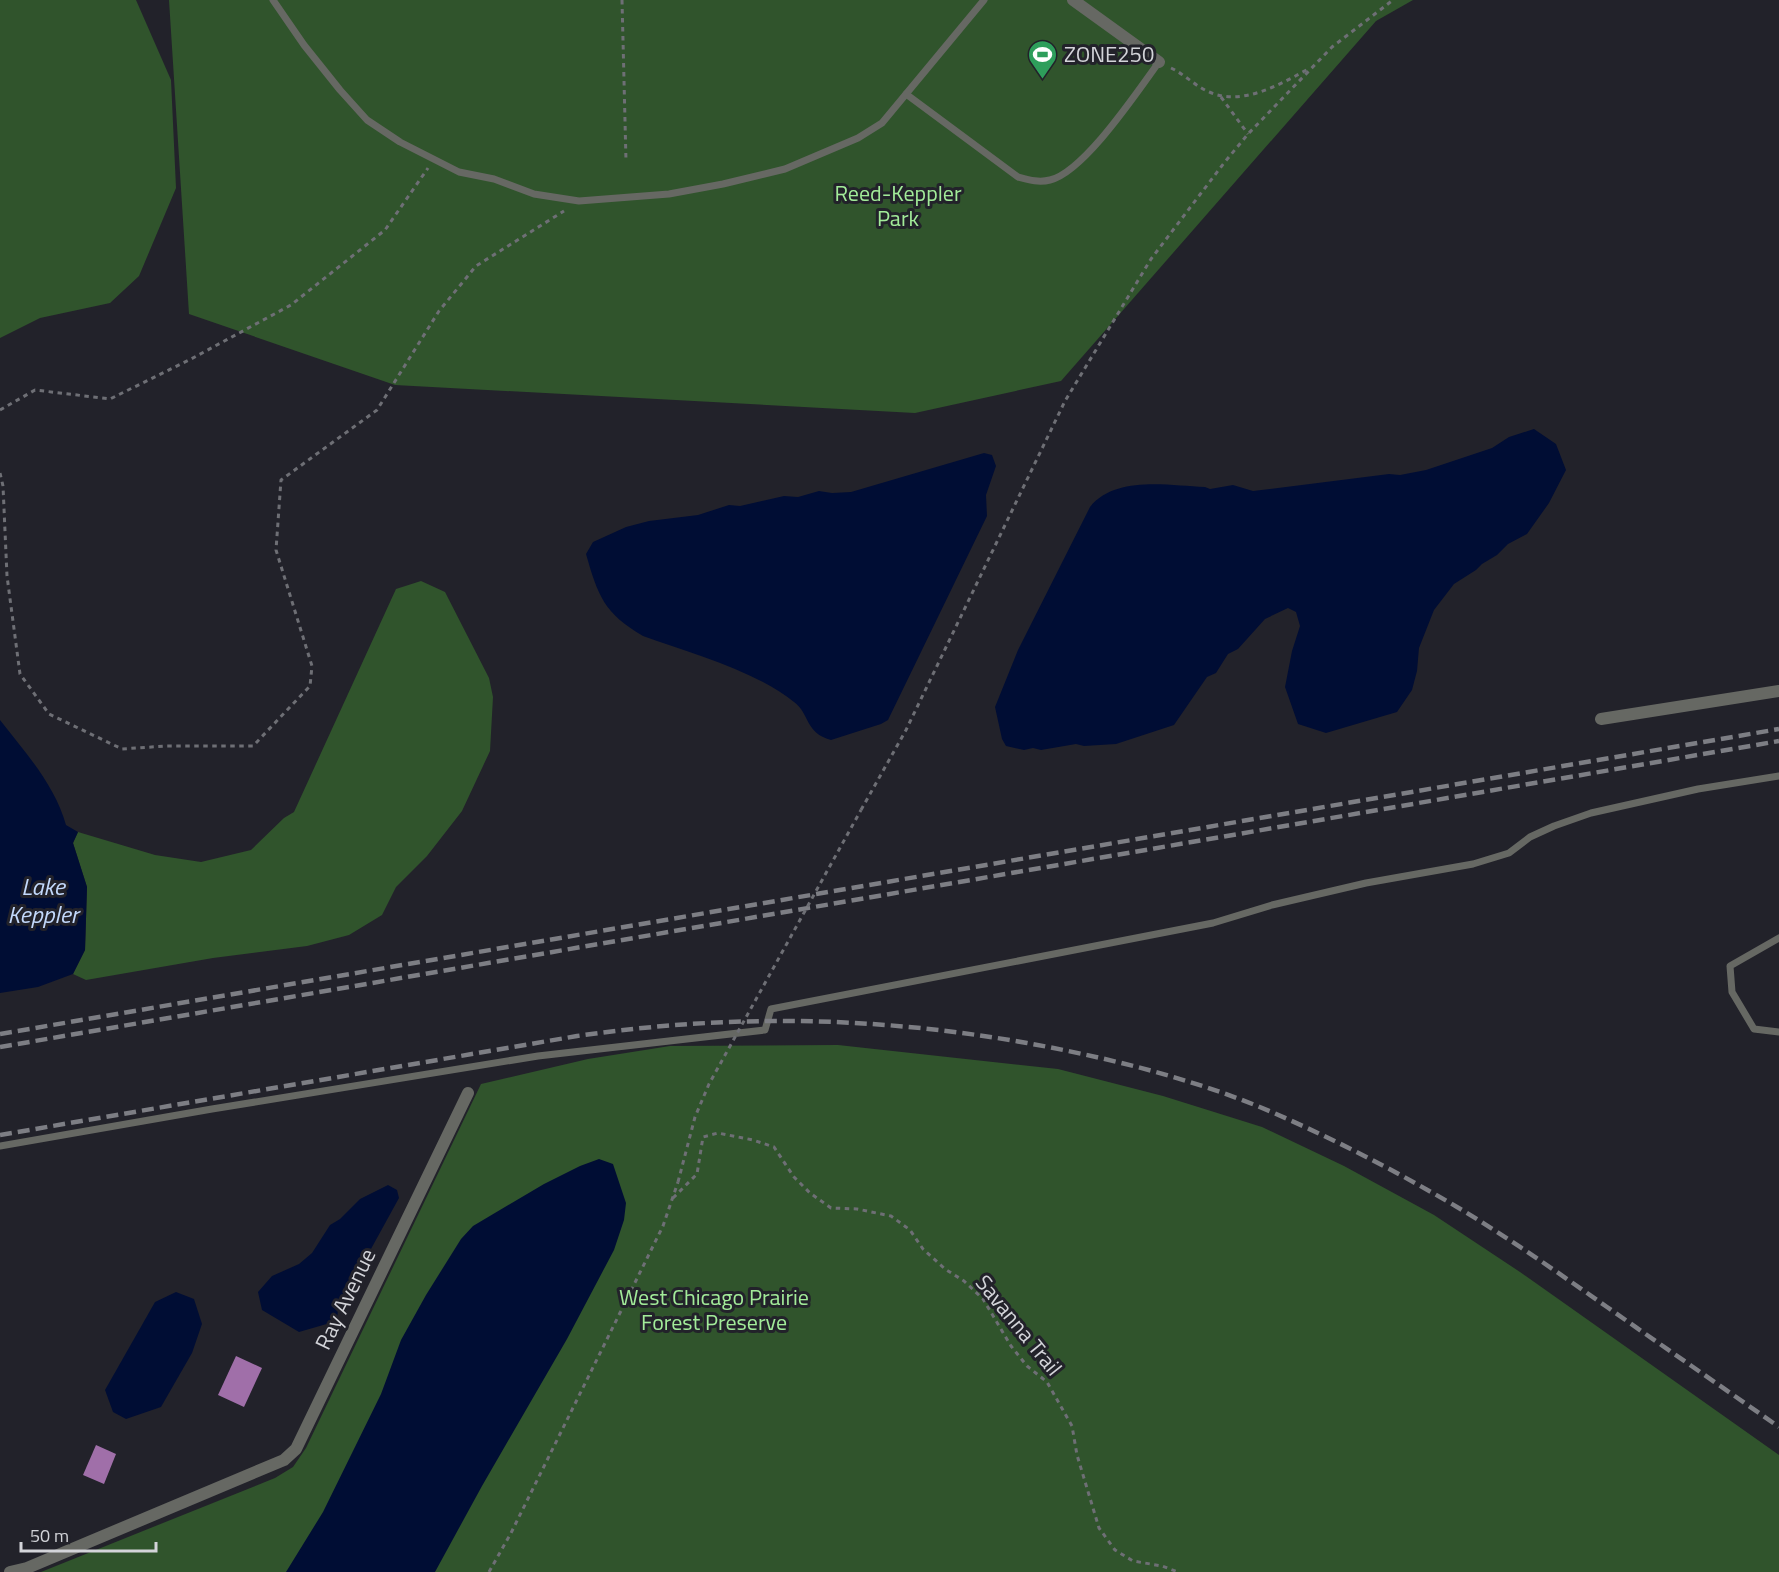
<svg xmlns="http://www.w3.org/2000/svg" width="1779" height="1572" viewBox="0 0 1779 1572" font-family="'Titillium Web',sans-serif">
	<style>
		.green { fill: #30542c }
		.water { fill: #000d34 }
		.building { fill: #a06fa9 }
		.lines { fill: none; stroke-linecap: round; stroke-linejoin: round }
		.path { stroke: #6e6f75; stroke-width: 3; stroke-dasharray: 4.5 4.5; stroke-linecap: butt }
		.lane { stroke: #666863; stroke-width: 7 }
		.street { stroke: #666863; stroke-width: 12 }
		.rail { stroke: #7d7e84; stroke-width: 4.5; stroke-dasharray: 12 6; stroke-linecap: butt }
		.path-bridge { stroke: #6e6f75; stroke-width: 3; stroke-dasharray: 4.5 4.5; stroke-linecap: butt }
		.labels { text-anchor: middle; stroke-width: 6; stroke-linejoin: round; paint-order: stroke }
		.poi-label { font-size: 22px; fill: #d3d4d9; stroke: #22222a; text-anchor: start }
		.park-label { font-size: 22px; fill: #a2eb99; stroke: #22222a }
		.street-label { font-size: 22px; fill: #d3d4d9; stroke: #22222a }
		.water-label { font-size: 24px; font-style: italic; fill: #c3d9fb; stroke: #22222a }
	</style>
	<rect width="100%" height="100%" fill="#22222a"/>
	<g class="green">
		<polygon points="0,0 136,0 171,80 176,188 139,276 110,303 40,318 0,338"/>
		<polygon points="169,0 1413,0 1376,21 1061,381 915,413 395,385 189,314"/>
		<polygon points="421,581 445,592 489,678 493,697 490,751 462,811 427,856 396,887 382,915 349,935 307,946 213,958 86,980 73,974 85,950 87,887 73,843 78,832 155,855 201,862 251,850 284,818 294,812 396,589"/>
		<polygon points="838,1045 1058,1069 1163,1096 1262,1127 1344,1166 1434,1215 1520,1272 1779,1455 1779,1572 41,1572 275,1478 293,1467 306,1448 481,1084 588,1059 670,1046"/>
	</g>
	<g class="water">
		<path d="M1534,429L1556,444L1566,470L1549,503L1527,534L1508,544L1497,555L1482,564L1476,570L1454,584L1434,610L1419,648L1417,671L1412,690L1397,712L1326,733L1298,724L1285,687L1292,651L1300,626L1296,612L1288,608L1265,619L1238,649L1228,654L1216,673L1207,677L1174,725L1116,744L1084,746L1076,744L1041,750L1033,748L1024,750L1006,746L1002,739L995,707L1018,650L1090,507C1116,475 1169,486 1205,487L1210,489L1233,485L1253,491L1389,474L1400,475L1426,470L1492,448L1509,437Z"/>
		<path d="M984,453L992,455L996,466L986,495L987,516L888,720L881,724L831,740C805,733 810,714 794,702C756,671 690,653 643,636C604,613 598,596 586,554L593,542L626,527L649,521L698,515L729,505L740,506L784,496L798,497L819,491L832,493L851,492Z"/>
		<path d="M0,720C25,752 55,785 66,825L78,832L73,843L87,887L85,950L73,974L38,987L0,993Z"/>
		<polygon points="599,1159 613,1164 626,1203 624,1220 614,1250 567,1339 482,1486 435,1572 286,1572 323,1512 381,1394 401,1340 426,1295 461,1239 473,1226 544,1184 580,1166"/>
		<polygon points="388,1185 397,1190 399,1198 338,1309 337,1321 299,1332 262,1310 258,1292 272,1276 299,1264 312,1253 330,1225 340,1219 360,1199"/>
		<polygon points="176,1292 194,1299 202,1324 192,1353 161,1407 126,1419 113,1412 105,1390 155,1302"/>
	</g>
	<g class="building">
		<polygon points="236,1356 262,1368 244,1407 218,1395"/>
		<polygon points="96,1445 116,1454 104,1484 83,1475"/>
	</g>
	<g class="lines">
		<g class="path">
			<polyline points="622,0 626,161"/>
			<path d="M1171,68C1184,74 1194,85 1207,91C1240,108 1281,84 1310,68"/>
			<polyline points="1221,97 1248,134"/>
			<polyline points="0,410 35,390 110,399 191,359 291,305 385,230 428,168"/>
			<polyline points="0,473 3,486 7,576 20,674 49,714 122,749 166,746 253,746 310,686 312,666 276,550 281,480 377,410 439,311 476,266 564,211"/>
			<polyline points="861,810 906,730 1065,401 1151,259 1224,163 1248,134 1332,47 1393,0"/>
			<polyline points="673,1198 697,1174 703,1137 718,1133 753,1140 774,1147 794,1177 810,1193 831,1208 857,1209 891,1216 910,1230 923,1249 945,1269 964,1281 983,1299 1011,1346 1027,1366 1047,1382 1072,1426 1077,1455 1099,1528 1115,1550 1133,1561 1162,1566 1178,1572"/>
			<polyline points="489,1572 511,1533 663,1226 678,1182"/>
		</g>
		<g class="lane">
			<polyline points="273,0 304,45 340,90 367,120 400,142 459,172 494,179 534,194 579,201 669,194 723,184 785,169 858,138 882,123 984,0"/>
			<path d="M906,94L1018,177C1029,180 1039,183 1050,180C1084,172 1137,92 1159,62"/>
			<polyline points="1779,938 1730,966 1732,992 1754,1029 1779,1032"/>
			<polyline points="0,1146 212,1109 538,1056 765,1030 771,1009 1213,923 1272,905 1366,883 1473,864 1509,853 1530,837 1554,826 1591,813 1698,789 1779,776"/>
		</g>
		<g class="street">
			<polyline points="1073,0 1159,62"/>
			<polyline points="1601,719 1779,691"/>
			<polyline points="10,1572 27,1568 284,1460 296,1449 468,1093"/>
		</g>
		<g class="rail">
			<polyline points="0,1034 1779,729"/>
			<polyline points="0,1047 1779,741"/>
			<path d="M0,1135L577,1036C730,1014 874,1016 1027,1043C1104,1057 1182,1076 1255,1105C1315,1130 1375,1160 1431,1192C1492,1226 1550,1267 1607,1307C1664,1347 1722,1387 1779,1427"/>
		</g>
		<polyline class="path-bridge" points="678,1182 695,1117 709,1084 861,810"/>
	</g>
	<defs>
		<symbol id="stadium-pin" viewBox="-11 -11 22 30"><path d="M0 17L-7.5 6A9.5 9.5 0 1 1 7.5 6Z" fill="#2e9e5b" stroke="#22222a"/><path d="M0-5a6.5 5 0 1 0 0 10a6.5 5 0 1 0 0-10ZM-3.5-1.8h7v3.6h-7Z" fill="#fff"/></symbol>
	</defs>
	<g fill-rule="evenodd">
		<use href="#stadium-pin" x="1026" y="38" width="33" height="45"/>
	</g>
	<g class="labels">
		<g class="poi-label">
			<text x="1064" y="62">ZONE250</text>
		</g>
		<g class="park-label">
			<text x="898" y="201">Reed-Keppler<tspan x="898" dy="25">Park</tspan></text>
			<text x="714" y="1305">West Chicago Prairie<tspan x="714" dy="25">Forest Preserve</tspan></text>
		</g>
		<g class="street-label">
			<text transform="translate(345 1299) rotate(-64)" y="8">Ray Avenue</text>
			<text transform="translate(1019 1325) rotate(51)" y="8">Savanna Trail</text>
		</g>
		<g class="water-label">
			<text x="43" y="895">Lake<tspan x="43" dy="28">Keppler</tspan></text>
		</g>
	</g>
	<path d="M21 1542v9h135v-9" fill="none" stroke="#d3d4d9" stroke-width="3"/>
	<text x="30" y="1542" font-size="18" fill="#d3d4d9" stroke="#22222a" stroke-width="4.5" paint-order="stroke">50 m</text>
</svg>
